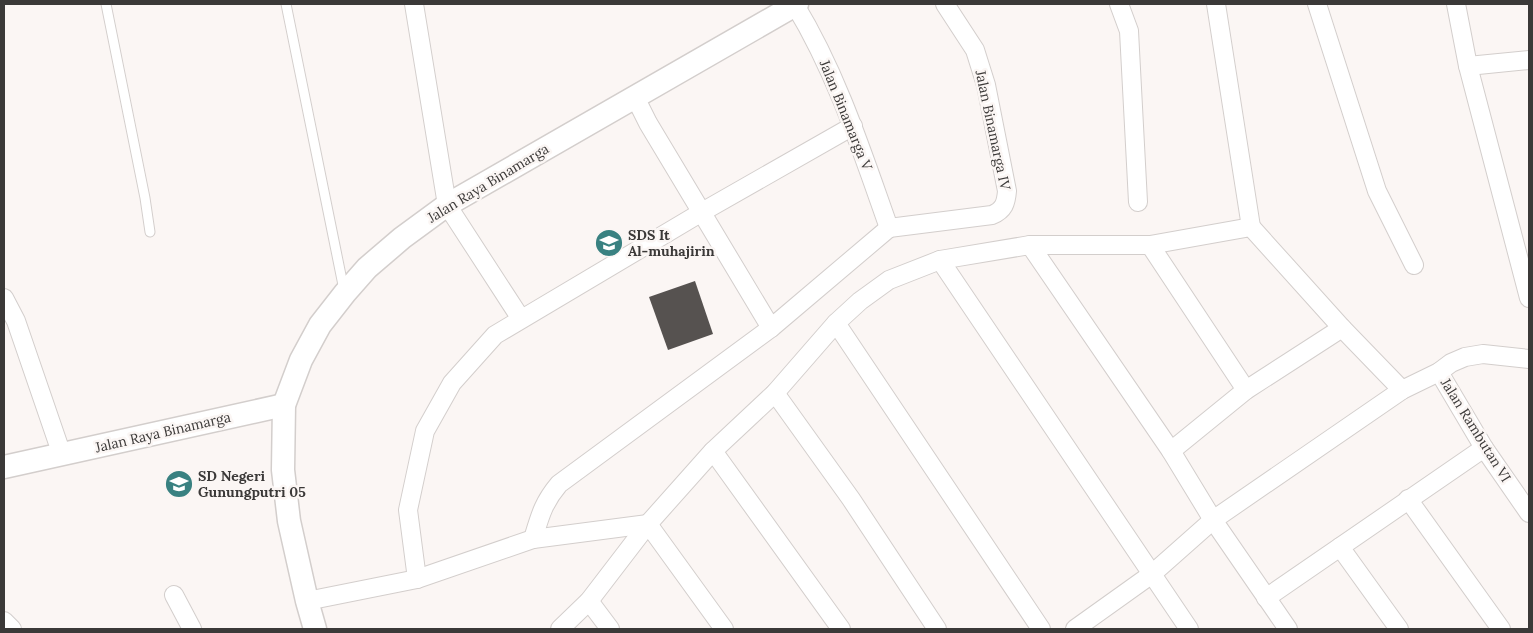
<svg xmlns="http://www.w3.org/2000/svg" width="1533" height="633" viewBox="0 0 1533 633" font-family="Lora,serif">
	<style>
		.building { fill: #565250 }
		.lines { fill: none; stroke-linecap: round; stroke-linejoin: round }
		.service-casing { stroke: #d3cecc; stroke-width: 11 }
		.minor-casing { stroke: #d3cecc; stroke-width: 20 }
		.tertiary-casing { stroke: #d3cecc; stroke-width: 25 }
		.service { stroke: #fff; stroke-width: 9 }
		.minor { stroke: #fff; stroke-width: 18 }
		.tertiary { stroke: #fff; stroke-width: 22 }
		.labels { text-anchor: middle; stroke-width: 5; stroke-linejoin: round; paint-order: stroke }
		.street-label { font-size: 14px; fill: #3b3938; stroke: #fbf6f4 }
		.poi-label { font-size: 14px; font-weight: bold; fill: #3b3938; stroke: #fbf6f4; text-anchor: start }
	</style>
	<rect width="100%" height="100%" fill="#fbf6f4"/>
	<polygon class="building" points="695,281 713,334 668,350 649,297"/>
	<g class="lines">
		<defs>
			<g id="service">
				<polyline points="106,4 145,198 150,232"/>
				<polyline points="286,4 344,290"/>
			</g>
			<g id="minor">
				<polyline points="414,4 447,205 521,319"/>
				<polyline points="1119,4 1129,31 1138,202"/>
				<polyline points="1216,4 1251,227"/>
				<polyline points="1317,4 1377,191 1414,265"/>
				<polyline points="1456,4 1468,66 1529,298"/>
				<path d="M795,5C837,74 862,152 889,228"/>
				<polyline points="1468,66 1529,60"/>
				<polyline points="635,97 648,123 771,328 889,228"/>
				<path d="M889,228L992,215C1004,210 1006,203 1007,191L986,85L975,50L945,4"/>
				<polyline points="1030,245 1171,451 1213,520 1288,629"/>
				<polyline points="1150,245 1246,390"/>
				<polyline points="940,260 1189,629"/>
				<polyline points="4,298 16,321 62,455"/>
				<polyline points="836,323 1041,629"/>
				<polyline points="1439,372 1484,448 1529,513"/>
				<polyline points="775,393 851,499 937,629"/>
				<polyline points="713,451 841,629"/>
				<polyline points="1171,451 1246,390 1342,328"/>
				<polyline points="1408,499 1501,629"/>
				<path d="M533,539C540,516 543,503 559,484L771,328"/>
				<polyline points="1340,547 1399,629"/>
				<polyline points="417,579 408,510 425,431 452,383 495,335 702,212 853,126"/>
				<polyline points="174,595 192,629"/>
				<polyline points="1266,598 1484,448"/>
				<polyline points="307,601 417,579 533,539 648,524 724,629"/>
				<polyline points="589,601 610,629"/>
				<polyline points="4,621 12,629"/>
				<polyline points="560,629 589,601 648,524 713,451 775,393 836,323 860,301 889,280 940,260 1030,245 1150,245 1251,227 1342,328 1402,390"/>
				<polyline points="1075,629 1152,574 1213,520 1402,390 1439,372 1451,363 1465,357 1483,354 1529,359"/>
			</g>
			<g id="tertiary">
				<polyline points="4,467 284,405"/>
				<polyline points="315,629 307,601 289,521 283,470 284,405 301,360 320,325 345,293 367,268 402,238 447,205 797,4"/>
			</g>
		</defs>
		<use href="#service" class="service-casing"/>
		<use href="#minor" class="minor-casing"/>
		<use href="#tertiary" class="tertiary-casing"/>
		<use href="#service" class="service"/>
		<use href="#minor" class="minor"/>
		<use href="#tertiary" class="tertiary"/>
	</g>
	<defs>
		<symbol id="school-disc" viewBox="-11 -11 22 22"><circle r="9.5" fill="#398181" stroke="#fbf6f4"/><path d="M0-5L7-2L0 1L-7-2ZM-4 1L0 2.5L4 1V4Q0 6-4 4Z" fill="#fff"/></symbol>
	</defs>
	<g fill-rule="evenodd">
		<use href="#school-disc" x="593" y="227" width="32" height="32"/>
		<use href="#school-disc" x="163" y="468" width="32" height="32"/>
	</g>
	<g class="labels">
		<g class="street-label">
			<text transform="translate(846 115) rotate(68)" y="5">Jalan Binamarga V</text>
			<text transform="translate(993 130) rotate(78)" y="5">Jalan Binamarga IV</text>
			<text transform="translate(488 183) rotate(-31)" y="5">Jalan Raya Binamarga</text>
			<text transform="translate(1476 430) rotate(58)" y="5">Jalan Rambutan VI</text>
			<text transform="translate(163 432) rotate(-13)" y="5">Jalan Raya Binamarga</text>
		</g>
		<g class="poi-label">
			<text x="628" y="240">SDS It<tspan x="628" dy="16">Al-muhajirin</tspan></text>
			<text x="198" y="481">SD Negeri<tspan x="198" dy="16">Gunungputri 05</tspan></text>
		</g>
	</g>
	<rect width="1533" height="633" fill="none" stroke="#3b3938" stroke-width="10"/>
</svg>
